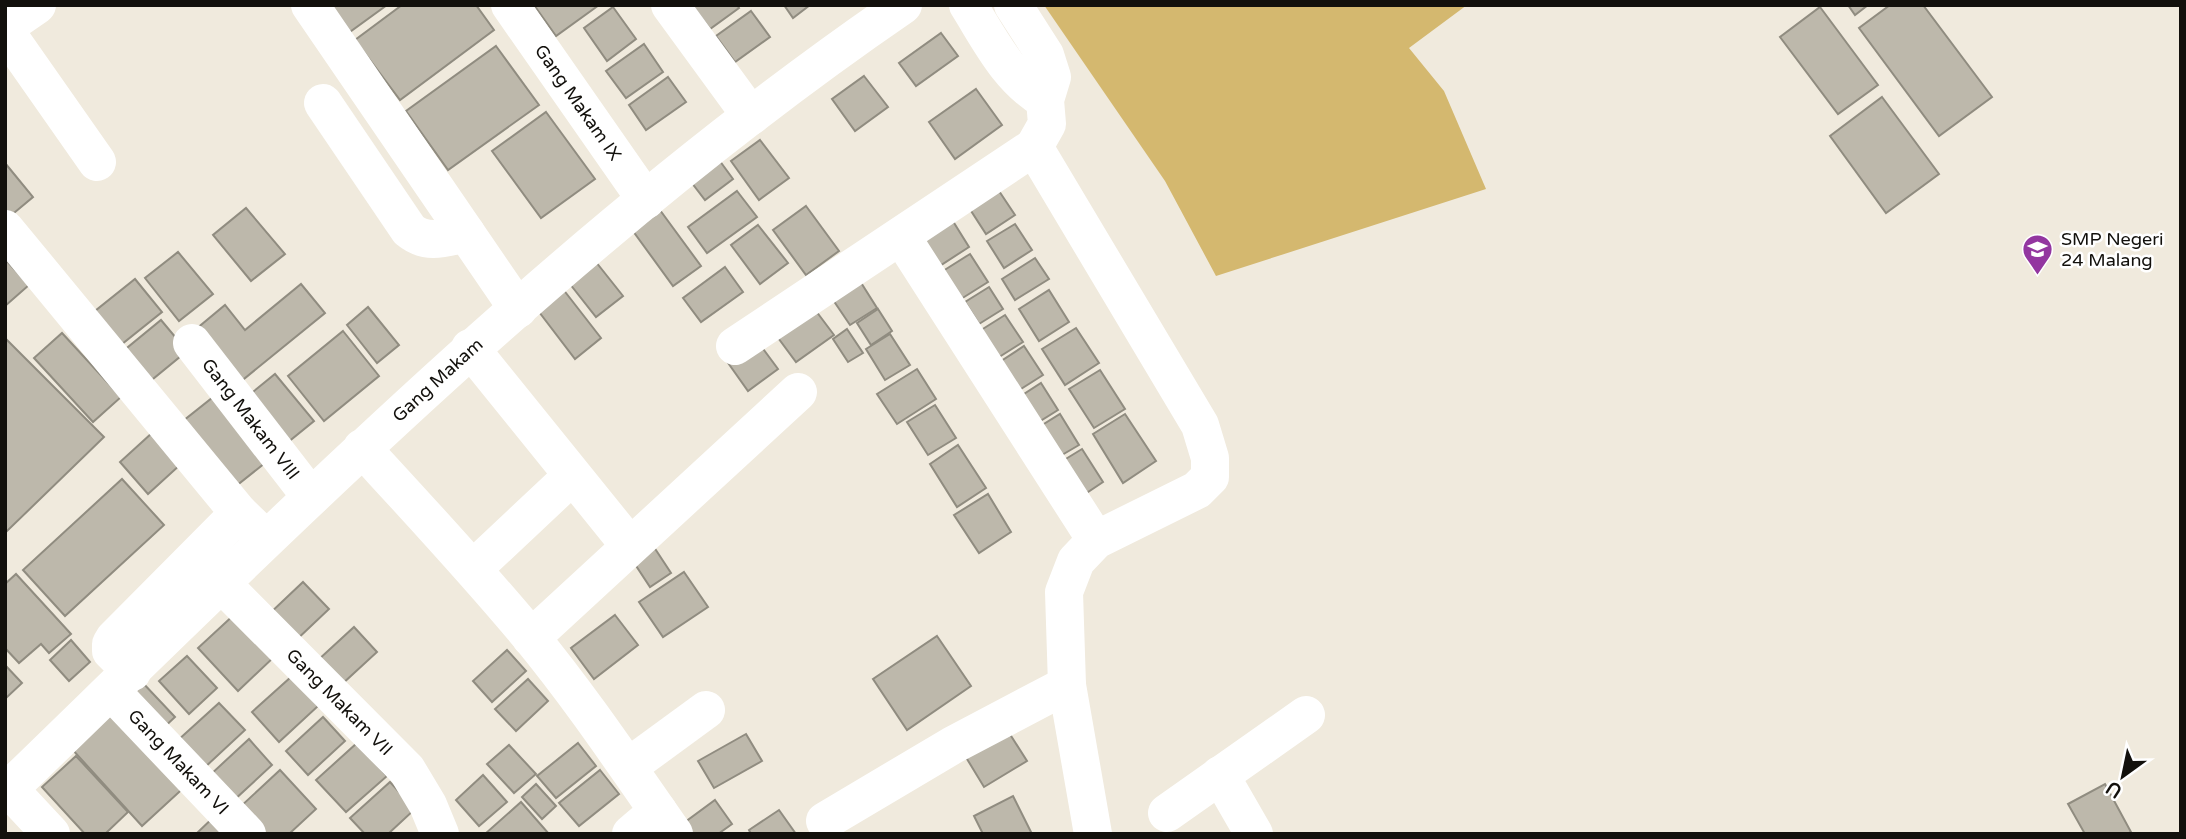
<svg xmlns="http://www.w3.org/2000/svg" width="2186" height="839" viewBox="0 0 2186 839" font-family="'Varela Round',sans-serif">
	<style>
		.green { fill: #d4b86f }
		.building { fill: #bdb8ab; stroke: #908c80; stroke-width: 2 }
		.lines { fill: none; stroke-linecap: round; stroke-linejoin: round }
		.minor { stroke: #fff; stroke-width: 38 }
		.labels { text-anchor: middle; stroke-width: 5; stroke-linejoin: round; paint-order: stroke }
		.street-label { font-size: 18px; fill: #12100c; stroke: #fff }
		.poi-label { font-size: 18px; fill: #12100c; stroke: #fff; text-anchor: start }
	</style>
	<rect width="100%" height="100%" fill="#f0eadd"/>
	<polygon class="green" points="1044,5 1467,5 1409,48 1444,91 1486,189 1216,276 1165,181"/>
	<g class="building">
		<polygon points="327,5 387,5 347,34"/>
		<polygon points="402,5 476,5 494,30 400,100 355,40"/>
		<polygon points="534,5 599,5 556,36"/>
		<polygon points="692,5 737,5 739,8 710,29"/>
		<polygon points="784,5 810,5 793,18"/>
		<polygon points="1848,5 1868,5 1855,15"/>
		<polygon points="1890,5 1923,5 1992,97 1939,136 1859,28"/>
		<polygon points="613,7 636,39 607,61 584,28"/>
		<polygon points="1820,7 1878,85 1838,114 1780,37"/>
		<polygon points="751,11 770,37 735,62 716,36"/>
		<polygon points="941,33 958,56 916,86 899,63"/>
		<polygon points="644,44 663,72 626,98 606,71"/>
		<polygon points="496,46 539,105 448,170 406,111"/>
		<polygon points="864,76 888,107 855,131 832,99"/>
		<polygon points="668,77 686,102 646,130 629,105"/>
		<polygon points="976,89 1002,125 955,159 929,122"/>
		<polygon points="1882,97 1939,174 1886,213 1830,136"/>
		<polygon points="546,112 595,179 541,218 492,151"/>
		<polygon points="760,140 789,178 759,200 731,161"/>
		<polygon points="714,153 733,179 705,200 685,174"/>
		<polygon points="5,163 33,197 8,218 5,215"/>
		<polygon points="993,182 1015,215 986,234 964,200"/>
		<polygon points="737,191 757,217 707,253 688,227"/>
		<polygon points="657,206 701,266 673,286 630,227"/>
		<polygon points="806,206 839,251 806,275 773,230"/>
		<polygon points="246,208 285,254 251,281 213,235"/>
		<polygon points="946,210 969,247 935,269 912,232"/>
		<polygon points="1015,224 1032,250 1004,268 987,241"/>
		<polygon points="758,225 788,263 760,284 731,245"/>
		<polygon points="178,252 213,294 179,321 145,278"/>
		<polygon points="970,254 988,282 961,299 943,271"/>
		<polygon points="592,257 623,296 596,317 566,279"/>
		<polygon points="1035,258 1049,279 1015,300 1002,279"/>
		<polygon points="5,259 29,285 5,306"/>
		<polygon points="725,267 743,292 701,322 683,298"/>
		<polygon points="853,270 877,308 850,325 825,288"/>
		<polygon points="135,279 162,312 122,344 95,311"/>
		<polygon points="301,284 325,313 239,383 195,330 225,305 245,330"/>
		<polygon points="559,284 601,338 575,359 533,304"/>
		<polygon points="989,287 1003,309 979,324 965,302"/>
		<polygon points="1049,290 1069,322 1039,341 1019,309"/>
		<polygon points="810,303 834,335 796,362 773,331"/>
		<polygon points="368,307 399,345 377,363 347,325"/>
		<polygon points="878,309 892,331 871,345 857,323"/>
		<polygon points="1005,315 1023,342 996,359 978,332"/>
		<polygon points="161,320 187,351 148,383 122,352"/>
		<polygon points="1076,328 1099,363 1065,385 1042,349"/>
		<polygon points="847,329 863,353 848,362 833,339"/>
		<polygon points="343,331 379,376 324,421 288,376"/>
		<polygon points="62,333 121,397 93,422 34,358"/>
		<polygon points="890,334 910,365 885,380 866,349"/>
		<polygon points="5,338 104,437 5,533"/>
		<polygon points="755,338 778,369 748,391 726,360"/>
		<polygon points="1024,346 1043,375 1013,394 995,365"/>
		<polygon points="917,369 936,399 897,424 877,394"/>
		<polygon points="1100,370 1125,409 1094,428 1069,389"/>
		<polygon points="275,374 314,421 282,447 243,400"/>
		<polygon points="1041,383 1058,410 1029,428 1013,401"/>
		<polygon points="217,394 270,459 236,486 183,421"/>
		<polygon points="935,405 956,438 928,455 907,422"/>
		<polygon points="1060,414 1079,445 1050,462 1031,432"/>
		<polygon points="1125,414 1156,461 1123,483 1093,434"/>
		<polygon points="152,433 181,464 148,494 120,462"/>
		<polygon points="958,445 986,488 957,507 930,464"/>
		<polygon points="1082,449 1103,482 1073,502 1051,468"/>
		<polygon points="122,479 164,525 65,616 23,570"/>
		<polygon points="988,494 1011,532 979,553 954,515"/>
		<polygon points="648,538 671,573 650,587 627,552"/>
		<polygon points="684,572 708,607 663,637 639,602"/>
		<polygon points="16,574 71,634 49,653 41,644 19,663 5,648 5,584"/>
		<polygon points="303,582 329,609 293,643 267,616"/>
		<polygon points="236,613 275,656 238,691 198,648"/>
		<polygon points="615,615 638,645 594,679 571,648"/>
		<polygon points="354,627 377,652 341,685 317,661"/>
		<polygon points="937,636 971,686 907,730 873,679"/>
		<polygon points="71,640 90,662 69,681 50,660"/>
		<polygon points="507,650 526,671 492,702 473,681"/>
		<polygon points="187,656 217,688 189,714 159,681"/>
		<polygon points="5,665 22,683 5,699"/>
		<polygon points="291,677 318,706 279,742 252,712"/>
		<polygon points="528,679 548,701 516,731 495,709"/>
		<polygon points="141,681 175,717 159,732 125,696"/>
		<polygon points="219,703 245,730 203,769 177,741"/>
		<polygon points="118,704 190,782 142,826 71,748"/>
		<polygon points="323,717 345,741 308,775 286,751"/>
		<polygon points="1006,728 1027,761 984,787 964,754"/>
		<polygon points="746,734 762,761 714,788 698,761"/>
		<polygon points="249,739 272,765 233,801 209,776"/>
		<polygon points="357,743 387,776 346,812 316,780"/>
		<polygon points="578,743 596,766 556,798 537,776"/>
		<polygon points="509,745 536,774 514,793 487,764"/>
		<polygon points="76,756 128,812 105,834 85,834 42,787"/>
		<polygon points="280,770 316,809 289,834 263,834 239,808"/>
		<polygon points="600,770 619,794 579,826 559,803"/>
		<polygon points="483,775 507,802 479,826 456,800"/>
		<polygon points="390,782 415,809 388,834 365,834 350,818"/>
		<polygon points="536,784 556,806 542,819 522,797"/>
		<polygon points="2105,784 2131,832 2127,834 2085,834 2068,804"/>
		<polygon points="1013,796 1032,834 983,834 974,816"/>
		<polygon points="715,800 732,824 718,834 687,834 681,825"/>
		<polygon points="521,802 549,834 485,834"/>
		<polygon points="779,810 796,834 751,834 749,830"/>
		<polygon points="219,812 238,834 196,834"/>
	</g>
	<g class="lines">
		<g class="minor">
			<polyline points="37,5 8,25 8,35 97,162"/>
			<polyline points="310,5 518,309"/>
			<path id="s1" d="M510,5L646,200"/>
			<polyline points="670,5 751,116"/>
			<path d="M968,5C990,40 1008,78 1045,100"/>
			<polyline points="1013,5 1045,55 1052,77 1045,100 1047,124 1034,147 1200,425 1210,458 1210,477 1197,490 1096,540 1076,561 1064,592 1067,685 1093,834"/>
			<path d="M323,103L409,230C427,245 445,238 466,233"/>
			<polyline points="5,229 239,513 266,539"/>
			<polyline points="901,236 1096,540"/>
			<path id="s2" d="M192,343L311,497"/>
			<polyline points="735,346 1034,147"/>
			<polyline points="470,348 630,546"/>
			<path d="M362,448C419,510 476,571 529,635C581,698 627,767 674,834"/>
			<polyline points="473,569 572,476"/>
			<path id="s3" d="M221,583L407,770L428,805L440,834"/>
			<polyline points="531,638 798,392"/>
			<polyline points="132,672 111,651 111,644 114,639 239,513"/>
			<path id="s4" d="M111,691L247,834"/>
			<polyline points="628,767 706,710"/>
			<polyline points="1220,775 1254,834"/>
			<polyline points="9,789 51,834"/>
			<path id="s5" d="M5,793C291,516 573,231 903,5"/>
			<polyline points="1167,813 1306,715"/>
			<polyline points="825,821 953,745 1067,685"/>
			<polyline points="631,834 658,811"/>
		</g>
	</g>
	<defs>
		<symbol id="school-pin" viewBox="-11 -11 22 30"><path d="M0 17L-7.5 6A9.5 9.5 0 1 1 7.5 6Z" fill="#9336a0" stroke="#fff"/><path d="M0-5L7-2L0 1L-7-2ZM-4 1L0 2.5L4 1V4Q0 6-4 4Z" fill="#fff"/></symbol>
	</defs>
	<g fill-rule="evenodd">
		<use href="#school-pin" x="2020" y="232" width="35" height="47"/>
	</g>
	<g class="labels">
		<g class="street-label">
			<text dy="6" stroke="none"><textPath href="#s1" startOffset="119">Gang Makam IX</textPath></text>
			<text dy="6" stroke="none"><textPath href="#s5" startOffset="598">Gang Makam</textPath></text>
			<text dy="6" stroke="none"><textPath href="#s2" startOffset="96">Gang Makam VIII</textPath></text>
			<text dy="6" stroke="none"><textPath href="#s3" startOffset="168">Gang Makam VII</textPath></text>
			<text dy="6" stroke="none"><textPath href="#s4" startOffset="98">Gang Makam VI</textPath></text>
		</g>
		<g class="poi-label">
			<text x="2061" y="245">SMP Negeri<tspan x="2061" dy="21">24 Malang</tspan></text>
		</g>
	</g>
	<rect width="2186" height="839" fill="none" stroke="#12100c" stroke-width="14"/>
	<g transform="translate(2123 776) rotate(213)" stroke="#ffffff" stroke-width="5" paint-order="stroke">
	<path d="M0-5L12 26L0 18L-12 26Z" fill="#12100c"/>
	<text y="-10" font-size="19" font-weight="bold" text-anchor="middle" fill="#12100c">U</text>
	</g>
</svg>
